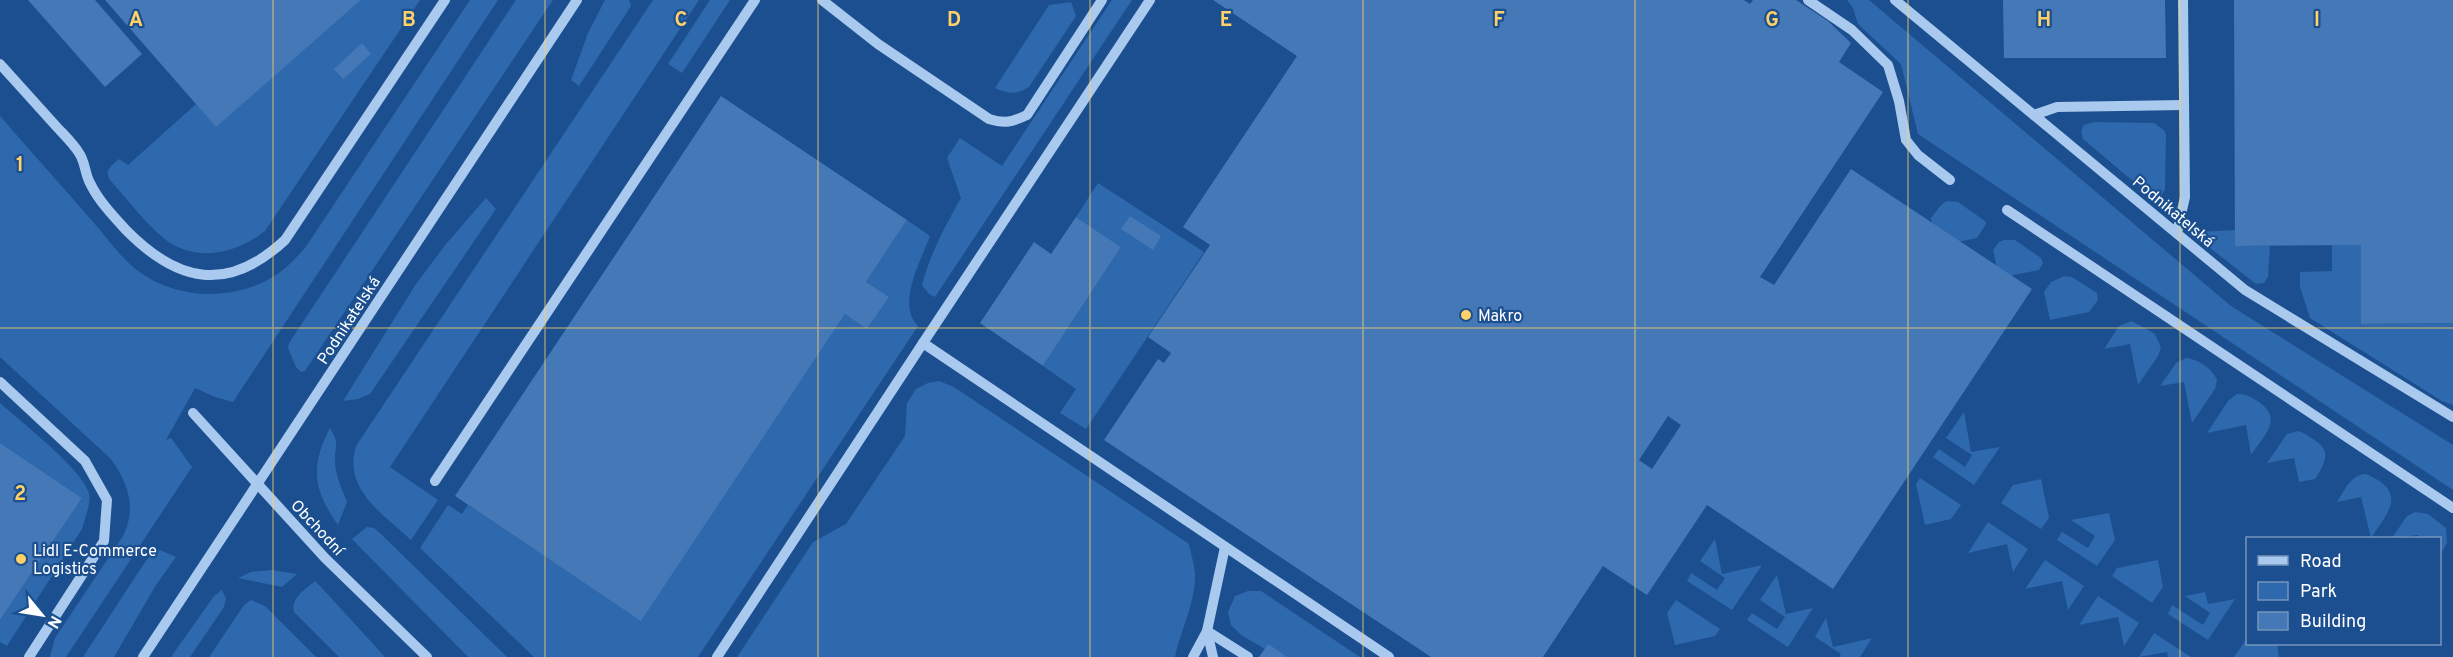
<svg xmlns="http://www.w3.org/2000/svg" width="2453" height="657" viewBox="0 0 2453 657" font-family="Overpass,sans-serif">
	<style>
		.green { fill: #2e69ad }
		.building { fill: #4478b7; fill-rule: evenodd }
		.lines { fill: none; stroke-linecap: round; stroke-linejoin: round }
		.minor { stroke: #a9c9ee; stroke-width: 10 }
		.grid { fill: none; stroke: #ffd166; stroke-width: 1.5; stroke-opacity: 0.55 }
		.poi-dot { fill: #ffd166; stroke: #1b4f8f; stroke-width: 2 }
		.labels { text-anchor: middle; stroke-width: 4.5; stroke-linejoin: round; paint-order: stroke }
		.street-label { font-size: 16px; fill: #fff; stroke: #1b4f8f }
		.poi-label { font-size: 16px; fill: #fff; stroke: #1b4f8f; text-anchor: start }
		.grid-label { font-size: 20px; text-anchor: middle; font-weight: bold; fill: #ffd166; stroke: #1b4f8f; stroke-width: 4.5; stroke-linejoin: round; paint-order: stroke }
	</style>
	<rect width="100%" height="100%" fill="#1b4f8f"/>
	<g class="green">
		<path d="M361,0H420L265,231C235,255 191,264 160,235C142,219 126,198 110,180C104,170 112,165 119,159L128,165L196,104L216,126Z"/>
		<path d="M470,0H498L233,402L215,397L195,388L166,440L171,438L192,467L66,657H50L55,638L123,536C137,508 128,483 111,459L0,357V116C31,152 63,187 94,223C108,239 123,261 141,273C178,299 232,301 271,278C285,270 295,259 305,248Z"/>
		<polygon points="516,0 553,0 305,371 301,372 296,367 288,348 289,343"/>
		<polygon points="605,0 629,0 631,6 579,86 571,80 588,33"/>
		<path d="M653,0H699L390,467L438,500L411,540C382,513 343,490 356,446Z"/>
		<polygon points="710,0 730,0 682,73 668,64"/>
		<path d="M1112,0H1132L935,297L929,294L922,285C930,254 945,226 961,198L947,158L960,138L1002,166Z"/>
		<polygon points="1847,0 1869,0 2231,306 2453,445 2453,490 1918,134 1901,64 1858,24 1853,8"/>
		<path d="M1071,2L1076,16L1029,87C1016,95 1008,94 995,88L1049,5Z"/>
		<polygon points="2095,122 2154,123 2164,130 2166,135 2165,189 2161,197 2153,198 2083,139 2081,131 2084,125"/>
		<polygon points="1098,183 1204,252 1086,429 1060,413 1076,389 1043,366 1121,247 1076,217"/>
		<polygon points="486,198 496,209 370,394 358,399 343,401 416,284 446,244"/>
		<polygon points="1947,201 1958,202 1985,221 1986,224 1977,238 1937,246 1931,218 1942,204"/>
		<path d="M907,220L930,236C921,261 896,304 918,326L698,657H534L420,548L448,505L462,514L468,505L641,620L845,314L868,328L888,297L866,282Z"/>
		<polygon points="2235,230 2235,246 2270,246 2268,277 2264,283 2256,284 2205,244 2200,232"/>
		<polygon points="2004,240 2015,240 2041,258 2043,263 2039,270 1999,278 1993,250 1999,242"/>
		<polygon points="2332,245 2361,245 2361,324 2453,323 2453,405 2442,401 2310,318 2300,287 2300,272 2332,271"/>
		<polygon points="2064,276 2072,277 2097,293 2098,300 2089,312 2050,320 2044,292 2051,282"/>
		<polygon points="2132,321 2155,334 2161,347 2158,356 2138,385 2130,344 2104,349 2119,326"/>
		<path d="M2186,358C2198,359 2212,368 2217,380L2215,389L2192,423L2184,382L2160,386L2176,363Z"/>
		<path d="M939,381L954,387L1189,544C1191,553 1194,564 1195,573C1196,602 1181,629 1175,657H737L813,542L846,524L905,436L907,403L916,389L928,383Z"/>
		<path d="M2237,394C2247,394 2251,397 2259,402C2284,419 2263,437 2251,455L2246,425L2207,433L2228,401Z"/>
		<path d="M0,403C20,421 82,469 89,493C91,504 85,518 82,529L7,646L0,642V620L82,498L0,443Z"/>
		<polygon points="1964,412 1971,452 2000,447 1974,485 1933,457 1939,449 1965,467 1972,455 1946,438"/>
		<path d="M330,428C340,445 335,443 335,460C335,475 342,489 347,502L338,525C313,490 310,466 330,428Z"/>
		<path d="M2298,431C2305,433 2310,437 2316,441C2333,452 2323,466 2315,479L2299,482L2294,458L2267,463L2287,434Z"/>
		<path d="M2366,474C2408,492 2389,511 2371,538L2361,497L2337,502C2345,490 2350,475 2366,474Z"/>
		<polygon points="1920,478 1961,505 1951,519 1925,525 1916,484"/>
		<polygon points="2041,479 2049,518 2041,529 2001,503 2013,485"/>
		<polygon points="2415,512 2428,514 2446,528 2447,543 2440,555 2440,538 2419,538 2418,535 2392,538 2407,516"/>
		<polygon points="2109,513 2115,540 2097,566 2057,540 2062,532 2088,548 2095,536 2071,520"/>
		<polygon points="1988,522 2028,549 2013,572 2007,544 1968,553"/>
		<polygon points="367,527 374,528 382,535 507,657 468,657 352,539"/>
		<polygon points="1715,539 1722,574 1762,565 1732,610 1687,581 1691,573 1717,590 1725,578 1700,561"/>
		<polygon points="160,550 176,557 156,585 114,657 83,657 145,562 153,553"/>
		<polygon points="2045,560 2084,586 2068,610 2062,581 2025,589"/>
		<polygon points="2158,560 2163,587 2152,603 2112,576 2117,568"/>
		<polygon points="272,570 297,574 282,587 238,578 251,572"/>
		<polygon points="1777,575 1786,614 1813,608 1788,647 1747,620 1752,613 1777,629 1785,617 1760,600"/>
		<path d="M315,581L321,587L385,657H339L294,612C291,597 305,590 315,581Z"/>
		<polygon points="222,590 226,599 224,607 190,657 171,657 214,596"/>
		<polygon points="1248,591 1261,591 1360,657 1279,657 1241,635 1231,625 1228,612 1235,596"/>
		<polygon points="2205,592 2208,604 2235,599 2208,640 2168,614 2172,605 2203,625 2210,613 2185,596"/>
		<polygon points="2098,596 2139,623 2124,646 2118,617 2079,625"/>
		<polygon points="251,600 265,606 316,657 209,657 244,605"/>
		<polygon points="1676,600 1720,629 1715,636 1675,645 1667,613"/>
		<polygon points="1826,618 1833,647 1872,638 1860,657 1839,657 1841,654 1815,637"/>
		<polygon points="2154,633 2191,657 2168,657 2167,652 2139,657"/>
		<polygon points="2247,638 2248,644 2277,644 2279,657 2234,657"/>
	</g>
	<g class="building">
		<polygon points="28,0 95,0 142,54 105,87"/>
		<polygon points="105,0 361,0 216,127"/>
		<path d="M1213,0H1744L1750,4L1753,0H1796L1828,21L1851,43L1839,62L1883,92L1760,277L1774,285L1851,169L2032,289L1833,589L1707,505L1647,595L1603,566L1543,657H1431L1104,440L1158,359L1164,363L1171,353L1148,337L1210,245L1183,227L1297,56ZM1668,416L1681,425L1652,469L1639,460Z"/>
		<polygon points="2003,0 2165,0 2166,58 2004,58"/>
		<polygon points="2234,0 2453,0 2453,323 2361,324 2361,245 2235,246"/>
		<polygon points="362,43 371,54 343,79 334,69"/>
		<polygon points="721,96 907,220 866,282 889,297 867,329 845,314 641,621 455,496"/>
		<polygon points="1130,216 1161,236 1153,250 1121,229"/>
		<polygon points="1076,217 1121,247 1043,366 980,323 1034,242 1051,254"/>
		<polygon points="0,443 82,498 0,620"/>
		<polygon points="1268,644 1287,657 1259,657"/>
	</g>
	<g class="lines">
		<g class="minor">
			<path d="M822,0L878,44L989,119C1005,124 1012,122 1027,115L1102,0"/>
			<polyline points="1808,0 1852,30 1888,65 1899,101 1906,140 1918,155 1950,180"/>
			<polyline points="1895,0 2245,290 2453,417"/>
			<path d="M0,64C18,84 37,105 55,125C63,134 73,143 79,153C85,161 85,174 90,183C98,200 113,216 126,230C178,283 228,293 285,240L445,0"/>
			<polyline points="2034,115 2057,107 2184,105"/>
			<polyline points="2007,210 2453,508"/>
			<polyline points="2177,233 2185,197 2183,0"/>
			<polyline points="923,343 1150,0"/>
			<polyline points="0,382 85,461 107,500 104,541 29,657"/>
			<polyline points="193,413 325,558 427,657"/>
			<polyline points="435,481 755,0"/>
			<polyline points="143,657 577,0"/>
			<polyline points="717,657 923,343 1389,657"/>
			<polyline points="1193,657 1207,631 1248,657"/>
			<polyline points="1213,657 1207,631 1225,547"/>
		</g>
	</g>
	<path class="grid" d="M273,0V657M545,0V657M818,0V657M1090,0V657M1363,0V657M1635,0V657M1908,0V657M2180,0V657M0,328H2453"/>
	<g class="poi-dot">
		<circle cx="1466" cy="315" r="6"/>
		<circle cx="21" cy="559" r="6"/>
	</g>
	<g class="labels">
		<g class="street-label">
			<text transform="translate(2174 211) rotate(40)" y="6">Podnikatelská</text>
			<text transform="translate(348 320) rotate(-57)" y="6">Podnikatelská</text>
			<text transform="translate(318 527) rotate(47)" y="6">Obchodní</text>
		</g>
		<g class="poi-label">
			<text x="1478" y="321">Makro</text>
			<text x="33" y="556">Lidl E-Commerce<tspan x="33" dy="18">Logistics</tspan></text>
		</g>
	</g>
	<g class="grid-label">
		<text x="136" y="26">A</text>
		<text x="409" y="26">B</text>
		<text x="681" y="26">C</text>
		<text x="954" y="26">D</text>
		<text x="1226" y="26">E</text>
		<text x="1499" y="26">F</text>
		<text x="1772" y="26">G</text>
		<text x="2044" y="26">H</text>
		<text x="2317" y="26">I</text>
		<text x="20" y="171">1</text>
		<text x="20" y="500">2</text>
	</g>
	<rect x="2246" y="537" width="195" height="108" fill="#1b4f8f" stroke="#7695bc" stroke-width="1.5"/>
	<rect x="2258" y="556" width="30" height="9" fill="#a9c9ee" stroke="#7695bc" stroke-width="1.5"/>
	<text x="2300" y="567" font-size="18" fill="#ffffff">Road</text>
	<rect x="2258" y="582" width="30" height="18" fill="#2e69ad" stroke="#7695bc" stroke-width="1.5"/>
	<text x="2300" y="597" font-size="18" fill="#ffffff">Park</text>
	<rect x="2258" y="612" width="30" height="18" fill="#4478b7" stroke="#7695bc" stroke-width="1.5"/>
	<text x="2300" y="627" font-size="18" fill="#ffffff">Building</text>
	<g transform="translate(42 615) rotate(120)" stroke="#1b4f8f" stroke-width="4.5" paint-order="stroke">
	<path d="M0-4.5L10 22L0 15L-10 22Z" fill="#ffffff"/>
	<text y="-9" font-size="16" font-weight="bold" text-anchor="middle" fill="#ffffff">N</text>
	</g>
</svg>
